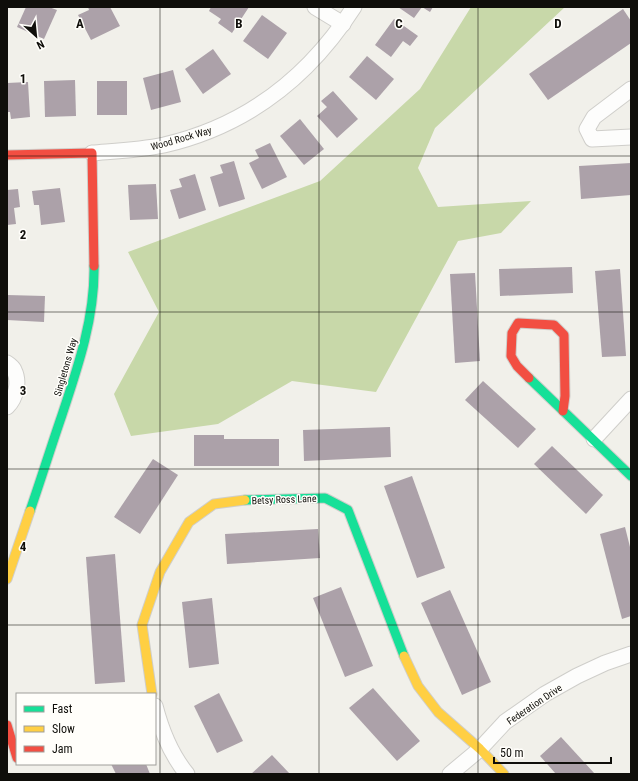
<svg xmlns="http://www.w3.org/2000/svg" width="638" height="781" viewBox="0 0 638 781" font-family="'Roboto Condensed',sans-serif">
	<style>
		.forest { fill: #c8d8a9 }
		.building { fill: #aca1a9 }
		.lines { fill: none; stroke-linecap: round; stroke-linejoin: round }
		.street-casing { stroke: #cfceca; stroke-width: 17 }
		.fast-casing { stroke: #cfceca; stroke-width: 11 }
		.slow-casing { stroke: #cfceca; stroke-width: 11 }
		.jam-casing { stroke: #cfceca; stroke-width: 11 }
		.street { stroke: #fdfdfc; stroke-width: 15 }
		.fast { stroke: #16e098; stroke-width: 9 }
		.slow { stroke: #ffcf43; stroke-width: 9 }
		.jam { stroke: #f24e42; stroke-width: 9 }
		.grid { fill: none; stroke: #0f0e0a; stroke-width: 1; stroke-opacity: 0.55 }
		.labels { text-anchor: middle; stroke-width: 3; stroke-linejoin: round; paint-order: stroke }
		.street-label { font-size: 10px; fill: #0f0e0a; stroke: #fffefa }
		.grid-label { font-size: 13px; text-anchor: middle; font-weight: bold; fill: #0f0e0a; stroke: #fffefa; stroke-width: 3; stroke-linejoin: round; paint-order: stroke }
	</style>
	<rect width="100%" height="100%" fill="#f1f0ea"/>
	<polygon class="forest" points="471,7 565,7 435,128 418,168 438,207 531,201 501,233 458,241 376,392 292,381 218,424 131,436 114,394 159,312 128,252 320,181 420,89"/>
	<g class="building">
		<polygon points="26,7 49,7 57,10 44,39 17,27"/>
		<polygon points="88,7 110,7 120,26 91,40 78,15 89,10"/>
		<polygon points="211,7 249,7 232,33 218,23 221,19 209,11"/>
		<polygon points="398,7 433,7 430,12 422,7 414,18"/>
		<polygon points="623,9 631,21 631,43 548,100 529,74"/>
		<polygon points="262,15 287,33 268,59 243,41"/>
		<polygon points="394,19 418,36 410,46 403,41 391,57 375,45"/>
		<polygon points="213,49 231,74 203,94 185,69"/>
		<polygon points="367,56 394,79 376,100 349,77"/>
		<polygon points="173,70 181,102 151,110 143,78"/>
		<polygon points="75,80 76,116 45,117 44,81"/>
		<rect x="97" y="81" width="30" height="34"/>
		<polygon points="28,82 30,117 11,119 10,112 7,112 7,83"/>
		<polygon points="333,91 358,119 337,138 317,116 327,107 321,101"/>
		<polygon points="300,119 324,149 304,165 280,136"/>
		<polygon points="270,143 287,177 262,189 249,163 259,158 255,150"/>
		<polygon points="234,161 245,199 219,207 210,177 223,173 220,165"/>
		<polygon points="631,163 631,195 581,199 579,166"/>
		<polygon points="195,174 206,210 179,219 170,190 182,187 179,179"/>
		<polygon points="156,184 158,219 130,220 128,185"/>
		<polygon points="60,188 65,222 41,225 39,205 34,205 32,191"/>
		<polygon points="18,189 20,207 14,208 16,224 7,225 7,190"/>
		<polygon points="572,267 573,293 500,296 499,269"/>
		<polygon points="620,269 626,356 602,357 595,271"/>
		<polygon points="475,273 480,361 455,363 450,274"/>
		<polygon points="7,295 45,296 44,322 7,320"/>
		<polygon points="483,381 536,429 518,448 465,400"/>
		<polygon points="390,427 391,457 304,461 303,430"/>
		<polygon points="194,435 224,435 224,439 279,439 279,466 194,466"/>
		<polygon points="552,446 603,495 586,514 534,464"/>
		<polygon points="153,459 178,475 140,534 114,517"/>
		<polygon points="412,476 445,568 417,578 384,486"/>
		<polygon points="625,527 631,551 631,616 622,619 600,534"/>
		<polygon points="318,529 320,558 227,564 225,534"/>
		<polygon points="115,554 125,682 95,684 86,557"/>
		<polygon points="341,587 373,666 345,677 313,598"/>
		<polygon points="450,590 491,682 462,695 421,603"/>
		<polygon points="212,598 219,664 189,668 182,602"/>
		<polygon points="373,688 420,741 397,761 349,708"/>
		<polygon points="219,693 243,741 217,753 194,706"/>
		<polygon points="561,737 595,774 556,774 540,756"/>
		<polygon points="272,755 290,774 251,774"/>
		<polygon points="111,764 146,764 150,774 116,774"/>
	</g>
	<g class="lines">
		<defs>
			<g id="street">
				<polyline points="315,7 343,24"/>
				<polyline points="631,89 594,117 587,129 592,139 631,137"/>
				<path d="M92,153C116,151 140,150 164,145C246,126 309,77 354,7"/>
				<path d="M7,363C10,365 13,367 14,370C20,382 16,398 7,407"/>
				<polyline points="594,439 631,399"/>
				<path d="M155,706C161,729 172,756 187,774"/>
				<polyline points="450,774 480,749 505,722 545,694 577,676 605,663 631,654"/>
			</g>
			<g id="fast">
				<polyline points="529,378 631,476"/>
				<polyline points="245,500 325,498 348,510 404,656"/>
				<path d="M30,511C41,479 51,447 62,415C78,367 95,317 94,266"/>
			</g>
			<g id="slow">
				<polyline points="7,579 30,511"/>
				<polyline points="404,656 418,686 438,712 480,749 504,774"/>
				<polyline points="152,694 142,625 160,572 189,522 214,504 245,500"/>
			</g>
			<g id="jam">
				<polyline points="7,155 92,153 94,266"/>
				<polyline points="529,378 517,366 511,356 512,333 518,323 554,325 564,335 565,396 563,411"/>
				<polyline points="7,725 17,758"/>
			</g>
		</defs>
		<use href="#street" class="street-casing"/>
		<use href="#fast" class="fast-casing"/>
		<use href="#slow" class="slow-casing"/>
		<use href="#jam" class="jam-casing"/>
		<use href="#street" class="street"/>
		<use href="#fast" class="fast"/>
		<use href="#slow" class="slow"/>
		<use href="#jam" class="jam"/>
	</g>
	<path class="grid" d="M160,7V774M319,7V774M478,7V774M7,156H631M7,312H631M7,469H631M7,625H631"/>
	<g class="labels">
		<g class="street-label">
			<text transform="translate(181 138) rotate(-16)" y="4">Wood Rock Way</text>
			<text transform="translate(65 367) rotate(-74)" y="4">Singletons Way</text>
			<text transform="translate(284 499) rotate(-2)" y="4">Betsy Ross Lane</text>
			<text transform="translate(534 704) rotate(-34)" y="4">Federation Drive</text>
		</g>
	</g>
	<g class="grid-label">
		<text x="80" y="28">A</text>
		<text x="239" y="28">B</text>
		<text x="399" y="28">C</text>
		<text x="558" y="28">D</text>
		<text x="23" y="83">1</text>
		<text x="23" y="239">2</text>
		<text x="23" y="395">3</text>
		<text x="23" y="551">4</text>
	</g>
	<rect width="638" height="781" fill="none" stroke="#0f0e0a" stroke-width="16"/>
	<rect x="16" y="693" width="140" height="72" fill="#fffefa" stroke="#9f9e9a"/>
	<rect x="24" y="706" width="20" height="6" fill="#16e098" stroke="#9f9e9a"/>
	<text x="52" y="713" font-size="12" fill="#0f0e0a">Fast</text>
	<rect x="24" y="726" width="20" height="6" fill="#ffcf43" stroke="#9f9e9a"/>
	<text x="52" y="733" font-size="12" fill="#0f0e0a">Slow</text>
	<rect x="24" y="746" width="20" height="6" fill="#f24e42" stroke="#9f9e9a"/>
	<text x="52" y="753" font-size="12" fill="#0f0e0a">Jam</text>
	<g transform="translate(36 36) rotate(153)" stroke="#fffefa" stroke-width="3" paint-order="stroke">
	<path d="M0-3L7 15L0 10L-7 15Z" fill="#0f0e0a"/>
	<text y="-6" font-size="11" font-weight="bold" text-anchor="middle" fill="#0f0e0a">N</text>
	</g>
	<path d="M494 757v6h117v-6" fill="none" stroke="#0f0e0a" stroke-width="2"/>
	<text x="500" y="757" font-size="12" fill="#0f0e0a" stroke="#fffefa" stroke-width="3" paint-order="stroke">50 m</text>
</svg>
